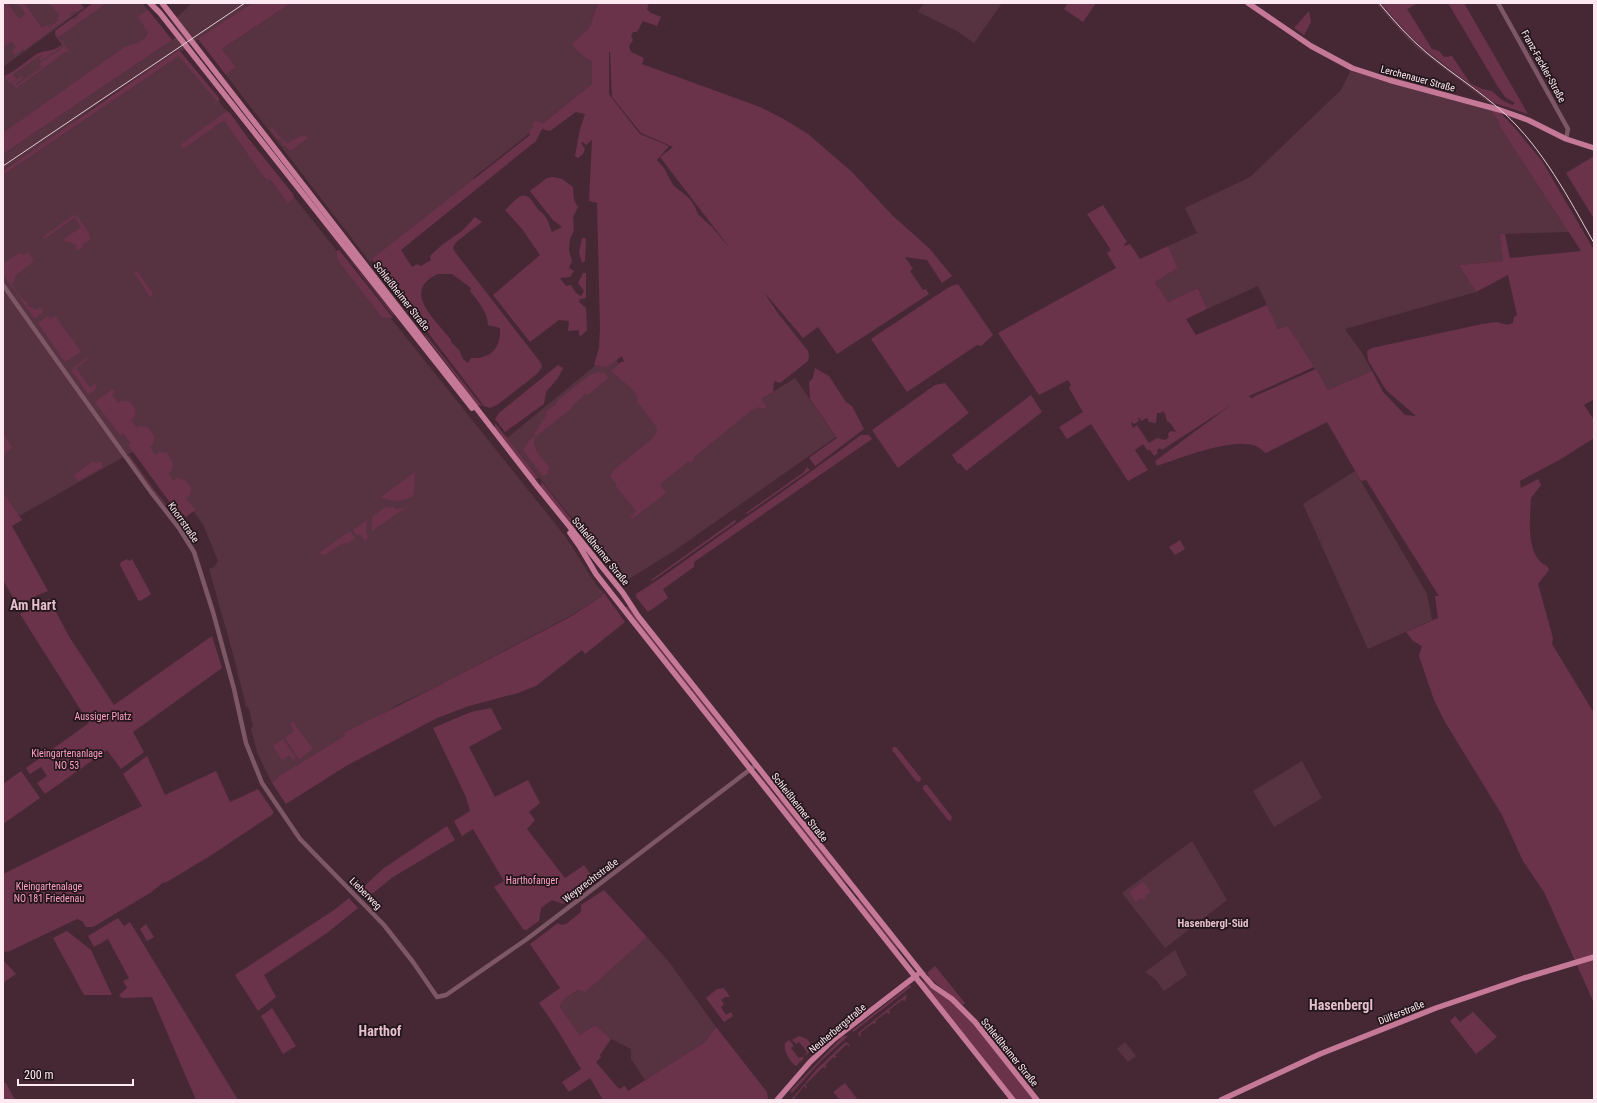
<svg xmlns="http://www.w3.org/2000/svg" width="1597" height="1103" viewBox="0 0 1597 1103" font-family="'Roboto Condensed',sans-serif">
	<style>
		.built { fill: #573341 }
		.green { fill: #6a334a; fill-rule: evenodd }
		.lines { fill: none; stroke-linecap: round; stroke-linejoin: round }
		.minor { stroke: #7d5765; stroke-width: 4.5 }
		.major { stroke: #c57996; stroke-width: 5.5 }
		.rail { stroke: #e2cbd3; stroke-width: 1 }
		.labels { text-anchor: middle; stroke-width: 3.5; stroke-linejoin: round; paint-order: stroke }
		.street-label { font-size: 10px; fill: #fee9f0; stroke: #23161b }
		.park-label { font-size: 10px; fill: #fea0c4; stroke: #23161b }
		.neighbourhood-label { font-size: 11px; font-weight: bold; fill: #e6bfcd; stroke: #23161b }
		.district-label { font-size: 14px; font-weight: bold; fill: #e6bfcd; stroke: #23161b }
	</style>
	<rect width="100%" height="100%" fill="#462834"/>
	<g class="built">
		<polygon points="3,3 80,3 84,8 3,67"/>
		<polygon points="93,3 142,3 166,32 3,145 3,77 13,72 38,53 53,51 60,46 62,44 55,36 55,31"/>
		<polygon points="192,3 252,3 181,51 179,50 99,103 61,132 3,171 3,154 181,34 172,22"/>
		<polygon points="291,3 598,3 589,28 573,44 578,52 592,62 592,84 473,178 475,181 370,262 226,75 236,67 222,49"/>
		<polygon points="924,3 1002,3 974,43 957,31 918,12"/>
		<polygon points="1376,3 1381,3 1405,31 1421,46 1494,103 1497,109 1491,111 1499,122 1500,127 1569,232 1501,234 1503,261 1459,265 1476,292 1345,329 1362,353 1372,371 1328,390 1288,326 1278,329 1258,286 1207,309 1198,288 1168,302 1155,282 1178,268 1168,246 1197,233 1185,208 1250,177 1341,90 1352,68 1496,108 1418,49 1403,34"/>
		<polygon points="182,54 301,206 565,536 597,586 604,593 602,596 570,616 434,688 399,704 279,776 277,779 272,783 257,752 251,729 253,726 249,709 246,706 233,654 209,569 214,567 218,561 203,524 143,446 19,516 3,492 3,175"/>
		<polygon points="616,360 692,456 755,403 795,378 836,437 674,551 624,582 507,438 596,365 607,367"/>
		<polygon points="1355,471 1427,594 1432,620 1368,649 1303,504"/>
		<polygon points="1302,761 1322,798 1274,827 1253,791"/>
		<polygon points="1192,841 1227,900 1165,948 1122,893"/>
		<polygon points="647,937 669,962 716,1027 705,1042 645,1080 631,1059 631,1049 611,1039 595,1025 580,1035 560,1007 563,1000 578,990 585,991"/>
		<polygon points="1175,950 1187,975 1164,991 1156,980 1145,972"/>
		<polygon points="1125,1042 1136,1056 1128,1062 1117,1049"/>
	</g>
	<g class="green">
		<polygon points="4,3 7,3 19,19 26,14 17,3 24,3 42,28 47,25 51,30 25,50 23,49 15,55 12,51 16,48 12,41 3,47 3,33 5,31 3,29"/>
		<polygon points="50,3 80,3 84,8 77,12 76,11 70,14 71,16 52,29 48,24 51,26 59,20 57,18 60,16"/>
		<polygon points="93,3 106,3 57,38 55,31 73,18 74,20 79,16 78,14"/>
		<polygon points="252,3 291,3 222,49 236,67 226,75 198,39"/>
		<path d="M598,3H649L647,9L651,13L661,17L657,26L643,21L637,32H633L631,36L633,40L629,46L631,52L644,58L642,64L760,107L782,118L808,134L852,172L892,215L930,249L952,276L942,283L927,260L905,257L913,269L910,271L923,290L926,289L929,294L837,354L818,327L803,338L764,292L777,312L808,351L809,356L808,361L780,383L774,381L773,392L761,399L767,407L763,409L758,407L752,410L694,457V460L691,463L689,461L660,484L666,493L632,519L630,517L636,511L616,486V484L610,476L615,469L652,439L656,434L657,428L638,402L637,396L631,388L611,371L621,362H624L622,356L607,367L594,365L599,348L600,328L597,203L589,201L592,140L586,145L583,142L581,143L585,149L583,154L578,158L575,156L580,129L585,114L576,112L550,131L542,129L536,141L401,250L412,267L417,264L421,266L431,260L430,256L443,244L462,231L475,217L482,222L456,242L453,248L455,252L541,363L542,367L537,374L497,405L490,408L484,406L372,259L530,135L529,131L534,127L533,125L535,121L543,123L592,84V62L578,52L572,44L589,28ZM592,52H610L612,97L641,133L673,147L660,157L732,251L712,227L698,214L694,205L689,198L673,185L664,168L657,160L669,146L640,134L611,97L609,94V52ZM438,274H452L471,288L470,291C478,301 488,313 488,325L500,328C501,348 491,359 471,358L468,363L463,359L459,350L451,342V340C436,320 400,291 438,274Z"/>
		<polygon points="1068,3 1096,3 1083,22 1064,9"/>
		<polygon points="1381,3 1418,3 1407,9 1432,49 1439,51 1444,57 1452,56 1470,83 1482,89 1492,91 1502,100 1512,105 1515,103 1505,97 1498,87 1448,3 1464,3 1528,114 1494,103 1421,46 1405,31"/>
		<path d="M148,10L172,40L3,154V133L125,47C134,44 146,42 148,32L138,17Z"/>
		<polygon points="1309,11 1311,22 1304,35 1294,28"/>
		<polygon points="60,39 69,52 65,52 16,88 12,83 22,76 23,78 15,84 17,85 42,67 39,64 64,47 59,40"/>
		<path d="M60,46L61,47L41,61L39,58L42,56L41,55L13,74L16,79L10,83L4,76C16,71 26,61 37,54C45,49 51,53 60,46Z"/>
		<path d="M179,50L219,98V100L214,104L216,100L179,56L3,175V171C62,131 120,89 179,50Z"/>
		<path d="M1497,109L1514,127L1542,161L1594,250V399L1584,405L1594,420V438L1561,459L1520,481L1521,488L1538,479L1541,485L1531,498C1530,518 1525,556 1547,566L1549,570L1538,584L1553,638L1552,644L1594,713V1003L1544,892L1523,861L1502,815L1445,722L1434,700L1419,656L1422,646L1413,641L1406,632L1438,618L1435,596H1439L1366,480L1361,481L1327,422L1266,453C1263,451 1260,448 1256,446C1233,437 1181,458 1157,466L1155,461L1231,405L1162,450L1160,448L1157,450L1158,453L1154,456L1150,450H1147L1143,444L1135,450L1148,470L1128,481L1091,424L1067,439L1059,427L1083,412L1069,388L1071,385L1068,380L1039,395L998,333L1116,268L1107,253L1111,250L1087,214L1103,205L1127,242L1124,244L1125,246L1130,244L1140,259L1168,246L1178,268L1155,282L1168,302L1198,288L1207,309L1186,319L1196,335L1267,305L1278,329L1288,326L1314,367L1249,396L1253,399V397L1316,369L1328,390L1372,371L1383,392L1405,415L1416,416L1386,390L1368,360L1367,351L1372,348L1482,324L1497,322L1507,325L1513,323L1514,317L1517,315L1508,275L1476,292L1459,265L1503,261L1500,234H1505L1510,258L1581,251L1500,127L1499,122L1491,111ZM1163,411L1165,414L1167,421L1171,424L1176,432L1170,431L1168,434L1169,437L1165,440L1157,438L1149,443L1137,425L1133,428L1131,423L1132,422L1134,424L1139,421L1138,418L1139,417L1141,421L1147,418L1149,422L1156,423L1157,413H1161Z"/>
		<polygon points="227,111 230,113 248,138 293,194 294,198 288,203 270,179 267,180 261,173 224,120 183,149 180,145"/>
		<polygon points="272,128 287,144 296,138 297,139 300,136 304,135 308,138 291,150 289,150 281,142 282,141 280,139 278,140 270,129"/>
		<polygon points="1594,156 1594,219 1566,173"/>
		<path d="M553,177L562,179L573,187L574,200L578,207L573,217L574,230L570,239L569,250L572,261L569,268L574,271L570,277L560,278L566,286L571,285L576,293L581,296L584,291L578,283L583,273H586V298L580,299L579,302L586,308L587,330L581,336L579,335V330L568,331L569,321L559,320L530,342L493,295L540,255L522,229L505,210C519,197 524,186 537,208C539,211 542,212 544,215C548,219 550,227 552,232L562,227L553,220L530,191L547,178Z"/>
		<polygon points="74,215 77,216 89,233 90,240 82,245 83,247 77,251 76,245 63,240 81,227 75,217 44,239 43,237"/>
		<polygon points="325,228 326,229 395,316 392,314"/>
		<polygon points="582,238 586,238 585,261 582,263 579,253"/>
		<polygon points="339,250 393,318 382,317 337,259 337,251"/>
		<polygon points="28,252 33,260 33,262 16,275 12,285 21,298 27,302 28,306 37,310 40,308 43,310 43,312 36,318 34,318 3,274 3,264 19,253 23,255"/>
		<polygon points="137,271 153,294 150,297 134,272"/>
		<polygon points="958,284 993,335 981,346 977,345 907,392 871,339 940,293 951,286"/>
		<polygon points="48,316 50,319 55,316 81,352 65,362 38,323"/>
		<polygon points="426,335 482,406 476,405 468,395 457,377 425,336"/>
		<polygon points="87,358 88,359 76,368 90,388 95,384 96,386 95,390 88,394 72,371 73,368"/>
		<polygon points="558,365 563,368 558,378 546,392 544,404 505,432 495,419 499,413"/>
		<polygon points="815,368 829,376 846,402 852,406 864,429 815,466 809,458 837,438 810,399 809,382 813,378"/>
		<path d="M598,372L606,374L608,378L588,395L586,393L571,407L572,408L535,437C531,449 542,458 549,467L548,473L543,476L523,450L531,438L535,437V433L545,418L546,412L555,405L558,400L590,375Z"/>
		<polygon points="945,383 969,413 898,468 872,430 935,385"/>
		<polygon points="113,389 115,392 112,395 118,403 122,401 129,401 136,410 134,418 131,420 136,428 140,426 148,427 154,436 153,444 150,447 155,455 159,452 167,453 173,463 172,470 168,473 173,481 177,478 185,480 191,487 190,495 186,498 195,510 186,517 183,514 182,515 184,519 182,519 128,445 131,443 123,433 120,435 95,402"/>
		<polygon points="1031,395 1042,412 966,471 960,463 958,464 952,455"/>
		<polygon points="495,423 539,478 534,479 495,429"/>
		<polygon points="3,432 12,448 3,455"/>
		<path d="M861,435H869L872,439L694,562V567L663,589L668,598L648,612L636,597V594C667,575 695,553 725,532C771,500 817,468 861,435Z"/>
		<polygon points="129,455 155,491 176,516 175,516 155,493 128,456"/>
		<polygon points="94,461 96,464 100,461 103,467 78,481 74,475"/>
		<polygon points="807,467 810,470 747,514 746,513 804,472"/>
		<path d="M415,472C414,480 415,488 413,496C402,502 392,502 381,497Z"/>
		<polygon points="542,482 579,529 575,530 540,487"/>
		<polygon points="3,492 22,520 12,526 48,591 40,594 18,606 3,580"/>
		<polygon points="394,507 394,509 405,508 372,531 372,517 384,508"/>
		<polygon points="367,520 366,530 368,538 365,541 360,534 357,536 353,530"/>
		<polygon points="735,520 736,522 652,581 651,580"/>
		<polygon points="350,531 355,538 348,543 341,544 325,555 319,553"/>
		<polygon points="1180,540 1185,549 1175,555 1169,547"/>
		<polygon points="127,559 129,561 132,559 151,594 150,595 140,601 138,600 120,565 121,562"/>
		<polygon points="604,593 625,622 585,654 582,650 536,686 518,693 469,706 437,718 346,766 286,804 272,783 277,779 279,776 345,736 344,733 434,688 570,617 602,596"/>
		<polygon points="49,599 70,638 114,705 212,636 222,668 133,732 144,752 121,769 107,750 45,794 37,783 47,776 41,767 30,774 26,768 89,723 20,614"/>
		<polygon points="628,606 693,688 690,690 626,608"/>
		<polygon points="693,689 749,760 747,762 691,691"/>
		<polygon points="491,708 502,729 469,747 495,797 528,780 540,803 529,812 535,820 527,829 565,878 584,865 595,880 563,904 552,900 541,908 539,921 526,930 523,929 494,887 504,881 473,829 462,836 454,821 470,811 466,797 433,728 471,712"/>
		<polygon points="293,722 313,749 299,759 285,738 294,731 290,724"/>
		<polygon points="283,739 296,758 293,760 289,755 282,760 273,746"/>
		<polygon points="893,747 896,747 921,778 920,782 916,781 892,750"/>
		<polygon points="147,756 165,795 216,771 230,802 258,789 273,811 273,814 210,856 165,883 164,882 150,893 93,927 86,927 82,921 77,919 10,951 4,952 3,954 3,874 142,806 123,774"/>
		<polygon points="21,771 40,798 3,824 3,784"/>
		<polygon points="759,774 777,797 780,799 853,890 840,878 758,775"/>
		<polygon points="924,785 927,785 952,817 951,821 948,820 923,789"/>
		<polygon points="447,826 455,840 393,877 368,897 361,889 384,868"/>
		<polygon points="1143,882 1151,892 1145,896 1145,898 1143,900 1141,898 1136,902 1129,892"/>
		<path d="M604,890L647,937L585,992L578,990C571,995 562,998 560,1007L580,1035L595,1025L611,1039L600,1055L601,1057L596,1062L619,1089L625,1086L628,1091L705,1042L716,1027L767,1092L768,1098L766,1100H603L590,1078L569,1092L562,1082L581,1069L555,1026L539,1003L560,988L530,944L558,923L561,925L566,924L581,912V905Z"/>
		<polygon points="349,898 358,908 327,933 264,975 276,997 258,1011 235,975 334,910"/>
		<polygon points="860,899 899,948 898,950 857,900"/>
		<polygon points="118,918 124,926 130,922 238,1100 196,1100 152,997 122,998 119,995 127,988 123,981 129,978 108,939 94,947 88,936"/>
		<polygon points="146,924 154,937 147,941 140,929"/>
		<polygon points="67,931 91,950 112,995 84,995 53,938"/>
		<polygon points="3,960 16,974 3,983"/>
		<polygon points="935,966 965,1003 963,1005 928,977 929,975 927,973"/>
		<polygon points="924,981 937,992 950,1000 970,1018 1035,1100 1016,1100 923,983"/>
		<polygon points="910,985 911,987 852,1033 853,1030"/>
		<polygon points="724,988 730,997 725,997 721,1000 724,1004 721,1007 726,1015 731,1012 733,1016 724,1022 706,998 717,989"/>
		<polygon points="907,994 905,1001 902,1000 889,1010 890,1013 888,1014 887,1012 875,1021 876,1023 875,1024 873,1023 860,1033 861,1036 860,1037 858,1033"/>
		<polygon points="272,1008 296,1046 283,1054 261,1016"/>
		<polygon points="1473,1012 1497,1037 1476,1054 1450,1021 1455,1016 1460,1022"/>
		<polygon points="799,1036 807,1039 814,1047 805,1056 807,1052 799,1042 796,1044 792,1040"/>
		<polygon points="843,1036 848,1036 822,1060 792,1093 790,1091"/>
		<path d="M789,1040L794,1046L791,1048L799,1058L802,1057L804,1058L796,1066C790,1062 783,1050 785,1043Z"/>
		<polygon points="846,1042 850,1045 848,1046 847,1044 835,1055 836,1057 835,1058 833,1057 825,1065 827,1067 825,1068 823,1067 805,1085 807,1087 806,1088 804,1086 793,1100 791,1100 817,1069"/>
		<polygon points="3,1083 6,1083 15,1100 3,1100"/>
		<polygon points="845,1083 858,1100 840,1100 833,1092"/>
	</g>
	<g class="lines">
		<g class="minor">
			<polyline points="1498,3 1568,129 1566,139"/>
			<polyline points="3,285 72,382 151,492 179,528 194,552 213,612 234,689 246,743 262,783 300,839 384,925 413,962 437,997 446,995 527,939 756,765"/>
		</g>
		<g class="major">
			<polyline points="150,3 160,13 472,408"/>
			<polyline points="162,3 536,485 623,593 638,616 924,976 933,986 952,999 975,1022 1037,1100"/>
			<polyline points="1248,3 1311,46 1352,68 1389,80 1500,110 1528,120 1566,139 1594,148"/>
			<polyline points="570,533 580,547 596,574 632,620 1013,1100"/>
			<polyline points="777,1100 810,1062 834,1039 917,975"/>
			<polyline points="1221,1100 1320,1054 1436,1008 1524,978 1594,957"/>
		</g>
		<g class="rail">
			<path d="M1379,3C1394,21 1409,38 1427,53C1452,74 1480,91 1504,113C1543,149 1568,197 1594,243"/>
			<polyline points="3,166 245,3"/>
		</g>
	</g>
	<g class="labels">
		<g class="street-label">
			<text transform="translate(1544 66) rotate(61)" y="4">Franz-Fackler-Straße</text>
			<text transform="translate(1418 78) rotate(15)" y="4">Lerchenauer Straße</text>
			<text transform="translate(402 296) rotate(52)" y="4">Schleißheimer Straße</text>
			<text transform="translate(184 522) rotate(55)" y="4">Knorrstraße</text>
			<text transform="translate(601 551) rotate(51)" y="4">Schleißheimer Straße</text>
			<text transform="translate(800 807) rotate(52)" y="4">Schleißheimer Straße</text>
			<text transform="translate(590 880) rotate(-37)" y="4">Weyprechtstraße</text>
			<text transform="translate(366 893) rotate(45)" y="4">Lieberweg</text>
			<text transform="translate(1401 1012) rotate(-22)" y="4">Dülferstraße</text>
			<text transform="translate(837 1028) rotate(-40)" y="4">Neuherbergstraße</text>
			<text transform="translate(1010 1052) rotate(51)" y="4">Schleißheimer Straße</text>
		</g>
		<g class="park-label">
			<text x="103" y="720">Aussiger Platz</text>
			<text x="67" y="757">Kleingartenanlage<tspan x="67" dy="12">NO 53</tspan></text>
			<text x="532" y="884">Harthofanger</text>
			<text x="49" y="890">Kleingartenalage<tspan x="49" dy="12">NO 181 Friedenau</tspan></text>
		</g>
		<g class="neighbourhood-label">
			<text x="1213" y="927">Hasenbergl-Süd</text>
		</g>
		<g class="district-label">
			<text x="33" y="610">Am Hart</text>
			<text x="1341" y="1010">Hasenbergl</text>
			<text x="380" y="1036">Harthof</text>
		</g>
	</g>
	<rect width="1597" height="1103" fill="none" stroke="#fee9f0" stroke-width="8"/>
	<path d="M18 1079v6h115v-6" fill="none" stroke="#fee9f0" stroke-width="2"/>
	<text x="24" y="1079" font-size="12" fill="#fee9f0" stroke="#23161b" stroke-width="3" paint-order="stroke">200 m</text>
</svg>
